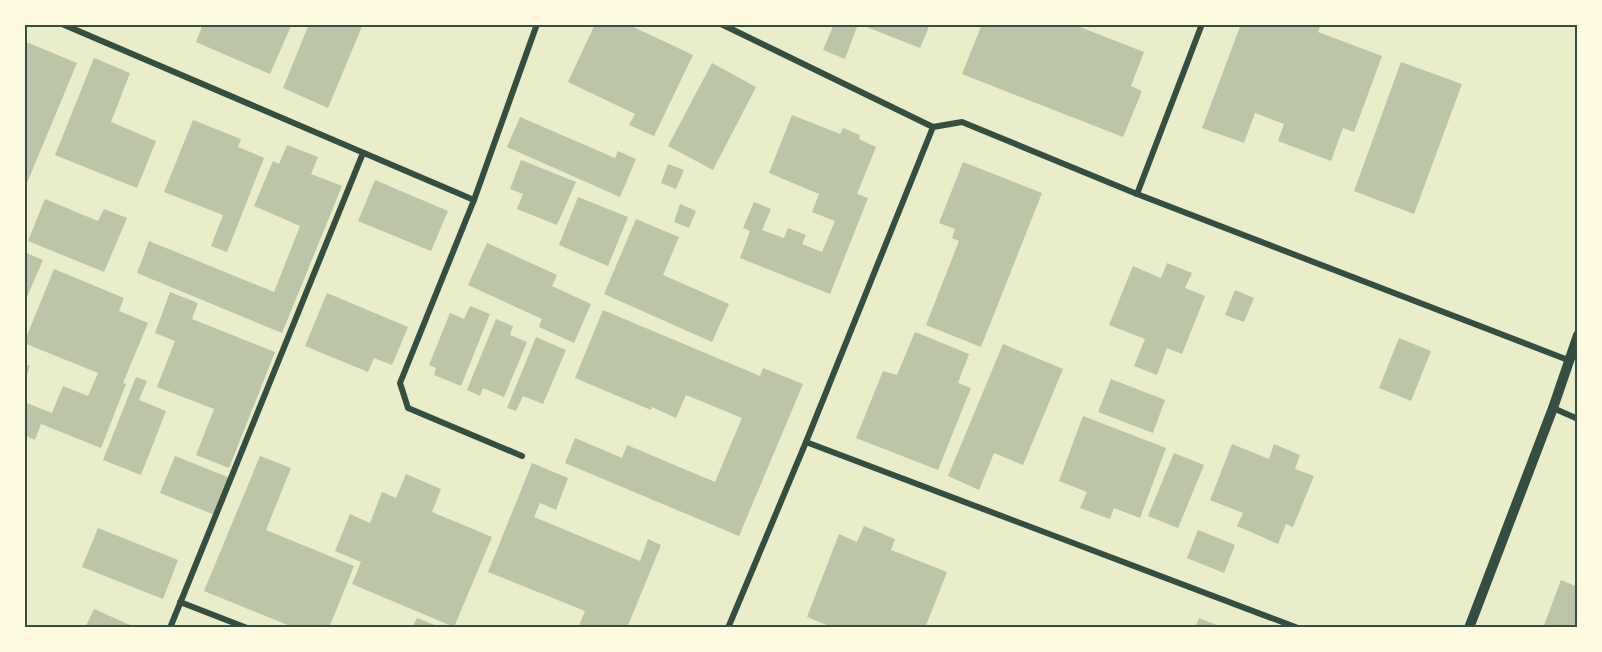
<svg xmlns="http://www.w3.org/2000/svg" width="1602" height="652" viewBox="0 0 1602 652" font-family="'Sofia Sans Condensed',sans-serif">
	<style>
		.building { fill: #bcc5a7 }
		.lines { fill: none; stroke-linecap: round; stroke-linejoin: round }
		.minor { stroke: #344e41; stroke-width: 6 }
		.tertiary { stroke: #344e41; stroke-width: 10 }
		.neatline { fill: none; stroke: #344e41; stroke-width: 2 }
	</style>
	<rect width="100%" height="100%" fill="#e9edc9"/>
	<g class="building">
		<polygon points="203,24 285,24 291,26 270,74 196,42"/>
		<polygon points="309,24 363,24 328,108 283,88"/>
		<polygon points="595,24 627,24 693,55 654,136 629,125 635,114 568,82"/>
		<polygon points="834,24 858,24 845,59 823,50"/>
		<polygon points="859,24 930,24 920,48"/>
		<polygon points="982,24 1072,24 1144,52 1131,86 1142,91 1123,137 962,74"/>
		<polygon points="1241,24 1321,24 1318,32 1382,56 1354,132 1343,128 1331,161 1278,141 1284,124 1255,113 1244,143 1202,128"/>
		<polygon points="24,41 77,63 24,190"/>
		<polygon points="94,58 130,73 111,122 156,141 137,188 55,155"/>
		<polygon points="1401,62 1462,84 1414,214 1354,191"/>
		<polygon points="712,63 756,87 713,170 668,146"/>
		<polygon points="792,115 840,134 843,128 860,135 859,139 876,147 857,194 868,198 830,294 740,258 750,231 743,228 754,202 771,209 762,230 784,238 788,228 806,235 802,244 822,252 835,221 812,212 819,194 769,173"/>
		<polygon points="520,117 615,158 618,151 636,159 620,197 507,147"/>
		<polygon points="193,120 241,139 238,147 264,158 227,252 211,246 223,215 164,192"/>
		<polygon points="287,145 318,157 311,174 342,186 282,333 137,273 149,241 274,292 300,226 254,206 273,161 279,164"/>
		<polygon points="521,160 576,182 557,225 517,209 523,194 510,189"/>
		<polygon points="963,162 1042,193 981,347 926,325 959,241 952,238 955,229 939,223"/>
		<polygon points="668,164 684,170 676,189 661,183"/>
		<polygon points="375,180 448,211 431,251 358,221"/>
		<polygon points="578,197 628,217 608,266 559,245"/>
		<polygon points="45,199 98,221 104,209 127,218 104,272 28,241"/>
		<polygon points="680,204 696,211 689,228 674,222"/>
		<polygon points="636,219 679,237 663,275 729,304 712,342 604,294"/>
		<polygon points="487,243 557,275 552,286 591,304 574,343 539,327 542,319 468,285"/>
		<polygon points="24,252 43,260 24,304"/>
		<polygon points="1167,263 1192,273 1185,288 1205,296 1182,354 1167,348 1157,375 1134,366 1145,339 1109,325 1133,266 1161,278"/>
		<polygon points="54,269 124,298 119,311 148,323 123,383 126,384 101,448 41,424 35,440 24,435 24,402 52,413 63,386 88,396 98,373 24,343"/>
		<polygon points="1235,290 1254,298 1244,322 1225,315"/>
		<polygon points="170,292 198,303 192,319 275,352 229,468 196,455 214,409 157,387 175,341 155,333"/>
		<polygon points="327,293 408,327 392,365 374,358 368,372 305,346"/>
		<polygon points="470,306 490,314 461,386 434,375 436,368 429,365 450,313 464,319"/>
		<polygon points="603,310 760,376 763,368 803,384 739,536 565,463 575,438 622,458 627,445 715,482 742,418 686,395 676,418 652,407 651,410 575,378"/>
		<polygon points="496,319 513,326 510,335 527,342 504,397 483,388 480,396 467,390"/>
		<polygon points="915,332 969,354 958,383 971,388 938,470 856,438 883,371 897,375"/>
		<polygon points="536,337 566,350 543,404 523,396 516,411 507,408"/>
		<polygon points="1399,338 1431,351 1411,401 1379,388"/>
		<polygon points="1003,344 1063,369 1023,465 994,453 979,490 948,476"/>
		<polygon points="24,364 30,366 24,382"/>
		<polygon points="136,377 147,381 139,400 166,411 141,475 103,460"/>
		<polygon points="1111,379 1165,400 1153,433 1098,412"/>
		<polygon points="1083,416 1166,448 1140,518 1114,508 1110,519 1080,508 1087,492 1059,481"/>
		<polygon points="1232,444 1269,459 1274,444 1300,455 1295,469 1314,476 1293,527 1286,524 1278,544 1237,526 1243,513 1210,500"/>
		<polygon points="1174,453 1204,465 1178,528 1148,516"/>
		<polygon points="175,456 230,478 215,515 160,493"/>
		<polygon points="260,456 291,468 266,530 354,566 329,628 295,628 204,591"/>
		<polygon points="532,463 568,478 556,510 540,503 534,517 640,561 648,539 661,545 627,628 578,628 585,611 488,572"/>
		<polygon points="406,474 441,489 432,512 492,537 454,627 352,584 361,562 335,551 350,514 370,523 382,492 396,498"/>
		<polygon points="864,526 895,539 891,550 947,572 925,628 834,628 807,617 839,534 857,542"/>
		<polygon points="98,528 178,560 163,599 82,567"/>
		<polygon points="1198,530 1235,545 1224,573 1187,558"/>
		<polygon points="1561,580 1578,587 1578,628 1543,628"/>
		<polygon points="94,609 137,628 85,628"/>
		<polygon points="417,618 442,628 412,628"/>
		<polygon points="1199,618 1224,628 1195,628"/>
	</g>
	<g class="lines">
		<g class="minor">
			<polyline points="62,24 474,200 537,24"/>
			<polyline points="721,24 933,127 962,122 1137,194 1568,360"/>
			<polyline points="1137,194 1202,24"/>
			<polyline points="474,200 400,383 408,408 522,456"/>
			<polyline points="1553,408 1578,419"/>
			<polyline points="806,442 1298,628"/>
			<polyline points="180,602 247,628"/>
			<polyline points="170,628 363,153"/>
			<polyline points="728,628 806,442 933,127"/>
		</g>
		<polyline class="tertiary" points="1469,628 1553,408 1578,335"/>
	</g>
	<rect width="1602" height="652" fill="none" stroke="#fefae0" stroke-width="51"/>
	<rect x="26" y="26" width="1550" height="600" class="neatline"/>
</svg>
